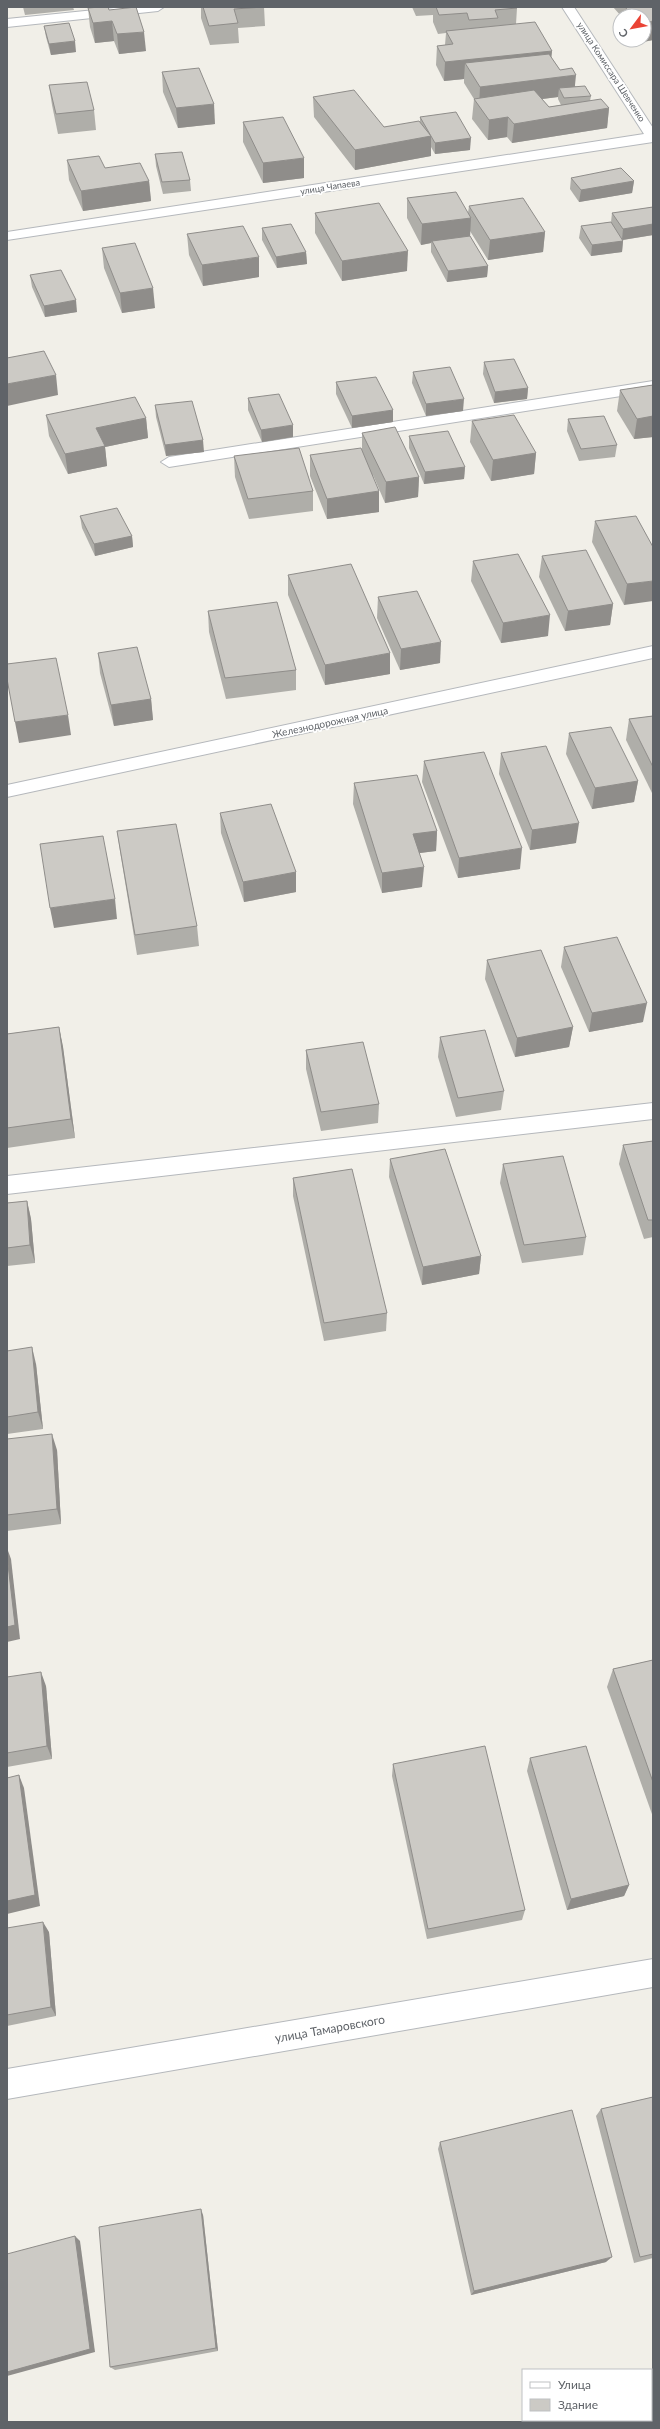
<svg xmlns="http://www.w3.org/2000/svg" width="660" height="2429" viewBox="0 0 660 2429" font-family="Lato,sans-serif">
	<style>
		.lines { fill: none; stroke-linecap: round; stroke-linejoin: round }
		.minor-casing { stroke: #b5b8bc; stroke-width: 2 }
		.minor { fill: #fff; fill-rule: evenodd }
		.wall { fill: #afaea9; fill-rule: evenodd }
		.shaded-wall { fill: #8f8d8a }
		.building { fill: #cccac5; stroke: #8f8d8a }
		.labels { text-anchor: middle; stroke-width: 3.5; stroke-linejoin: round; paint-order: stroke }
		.far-street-label { font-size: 9px; fill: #5f6368; stroke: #fff }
		.street-label { font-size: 10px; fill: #5f6368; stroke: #fff }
		.near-street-label { font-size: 12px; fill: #5f6368; stroke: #fff }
	</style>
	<rect width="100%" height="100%" fill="#f1efe8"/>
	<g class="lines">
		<defs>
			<g id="minor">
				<polygon points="124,7 164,7 158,11 7,27 7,19"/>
				<polygon points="562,7 574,7 653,128 653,142 7,240 7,232 644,134"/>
				<polygon points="653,381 653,391 169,467 161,462 169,457"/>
				<polygon points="653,646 653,658 7,797 7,785"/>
				<polygon points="653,1103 653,1119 7,1194 7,1176"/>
				<polygon points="653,1959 653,1987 7,2099 7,2069"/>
			</g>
		</defs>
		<use href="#minor" class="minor-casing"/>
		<use href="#minor" class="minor"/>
	</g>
	<g class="wall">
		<polygon points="23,7 73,7 74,10 25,15"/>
		<polygon points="201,7 264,7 265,26 238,28 239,43 210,45 201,18"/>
		<path d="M412,7H517V8L516,24L552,51L551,57L560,70L575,86L591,96L590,101L609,108L607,128L512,143L507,137L488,140L472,119L474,99L464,83V79L444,81L436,65L437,46L445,45L446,33L438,34L433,22V15L416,16ZM558,97V99L561,105L549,107L542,99Z"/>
		<polygon points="613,7 653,7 653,40 638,43 635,40 644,40 644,16 621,16"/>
		<polygon points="88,8 109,10 146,51 119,54 114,41 95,43 90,27"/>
		<polygon points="44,26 76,52 51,55 46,37"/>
		<polygon points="162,72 215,124 178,128 163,92"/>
		<polygon points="49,85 94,110 96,130 58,134 52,105"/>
		<polygon points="313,97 384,127 420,123 420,117 470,150 435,154 431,147 431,156 355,170 314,117"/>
		<polygon points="243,122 304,178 263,183 243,142"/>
		<polygon points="155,154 190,180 191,191 163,194 156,166"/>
		<polygon points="67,160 105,168 149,181 151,201 83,211 69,180"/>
		<polygon points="571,178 634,181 632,193 579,202 570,189"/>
		<polygon points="407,198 468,213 469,206 545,232 543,252 488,260 470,231 470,236 488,266 487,277 447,282 431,252 431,243 421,245 407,218"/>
		<polygon points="653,207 653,235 623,240 622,252 591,256 579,238 581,226 611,222 612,213"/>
		<polygon points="315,213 407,271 342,281 315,233"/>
		<polygon points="262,228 306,252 307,264 277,268 262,240"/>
		<polygon points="187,234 259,277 203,286 189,255"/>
		<polygon points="102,248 155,308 122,313 104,268"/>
		<polygon points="30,275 77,312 45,317 32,287"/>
		<polygon points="484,362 528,388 527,399 494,403 483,374"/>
		<polygon points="413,372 463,411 426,416 412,383"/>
		<polygon points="336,382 393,422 352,428 336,394"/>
		<polygon points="653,385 653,437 634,439 617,411 620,390"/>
		<polygon points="248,398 293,437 262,442 248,410"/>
		<polygon points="155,405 204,452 166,456 156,417"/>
		<polygon points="46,415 146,418 148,438 105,447 107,466 68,474 49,436"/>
		<polygon points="568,419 617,445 615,457 579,461 567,431"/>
		<polygon points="472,421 536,453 534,474 491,481 470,442"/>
		<polygon points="362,433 419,477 418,497 385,503 373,475 379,512 327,519 310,476 310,455 362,451"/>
		<polygon points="409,436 465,467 464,479 424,484 409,448"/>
		<polygon points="234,456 313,491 313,511 249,519 235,477"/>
		<polygon points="80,516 132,536 133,547 95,556 82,528"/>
		<polygon points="595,521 653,547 624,605 592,542"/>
		<polygon points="542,556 613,604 610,625 565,631 539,577"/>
		<polygon points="473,561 548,636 501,643 471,581"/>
		<polygon points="288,575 390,674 325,685 288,595"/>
		<polygon points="378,597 440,663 400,670 377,618"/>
		<polygon points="208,611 296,670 296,690 226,699 209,632"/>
		<polygon points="98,653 151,699 153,720 114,726 100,673"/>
		<polygon points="653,716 653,795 626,740 629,719"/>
		<polygon points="569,733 638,781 634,802 592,809 566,754"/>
		<polygon points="501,753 576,843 530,850 499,774"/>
		<polygon points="424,761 520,869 458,878 422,782"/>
		<polygon points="354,783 437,831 436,851 419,853 422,887 382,893 353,804"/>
		<polygon points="220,813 296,872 296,892 244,902 221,833"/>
		<polygon points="117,831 197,926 199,946 137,955 120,851"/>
		<polygon points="564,947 643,1022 589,1032 561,967"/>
		<polygon points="487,960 573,1027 569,1047 515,1057 485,979"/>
		<polygon points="59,1027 63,1047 75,1138 7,1148 7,1034"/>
		<polygon points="440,1037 504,1091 501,1110 456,1117 438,1057"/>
		<polygon points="306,1050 379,1104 378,1123 321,1131 306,1069"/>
		<polygon points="653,1141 653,1237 644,1239 619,1164 623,1145"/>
		<polygon points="390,1159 481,1256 479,1274 422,1285 389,1177"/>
		<polygon points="503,1164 586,1237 583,1255 522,1263 500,1183"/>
		<polygon points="293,1178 387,1313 386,1331 324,1341 293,1196"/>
		<polygon points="27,1201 31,1219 35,1263 7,1266 7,1203"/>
		<polygon points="7,1351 36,1364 43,1429 7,1434"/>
		<polygon points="7,1439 57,1450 61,1524 7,1531"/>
		<polygon points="653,1660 653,1817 607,1687 613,1669"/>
		<polygon points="7,1677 46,1686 52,1759 7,1767"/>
		<polygon points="530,1758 629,1885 624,1896 567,1910 527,1771"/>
		<polygon points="393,1764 525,1910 522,1920 427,1939 392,1776"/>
		<polygon points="7,1928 49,1932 56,2016 7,2026"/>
		<polygon points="653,2097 653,2258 634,2263 596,2116 601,2109"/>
		<polygon points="440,2142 606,2262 471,2295 438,2149"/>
		<polygon points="203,2215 218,2351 115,2370 110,2367"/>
	</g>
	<g class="shaded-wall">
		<polygon points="112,21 114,41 95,43 93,23"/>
		<polygon points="653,21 653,40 638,43 638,40 644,40 644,23"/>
		<polygon points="144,32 146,51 119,54 117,34"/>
		<polygon points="75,41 76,52 51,55 49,44"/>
		<polygon points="552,51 550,70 465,63 464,79 444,81 445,62"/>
		<polygon points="576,75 574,95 559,88 558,97 479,107 480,87"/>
		<polygon points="214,104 215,124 178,128 176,108"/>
		<polygon points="609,108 607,128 512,143 514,124"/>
		<polygon points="508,117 507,137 488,140 489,120"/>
		<polygon points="431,136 431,156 355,170 355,150"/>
		<polygon points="471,138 470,150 435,154 435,143"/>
		<polygon points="304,158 304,178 263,183 263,163"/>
		<polygon points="149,181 151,201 83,211 81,191"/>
		<polygon points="634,181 632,193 579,202 581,190"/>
		<polygon points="471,218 470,238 432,241 431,243 421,245 422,224"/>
		<polygon points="653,224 653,235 622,240 623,229"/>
		<polygon points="545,232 543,252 488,260 490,240"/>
		<polygon points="623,241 622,252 591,256 592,245"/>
		<polygon points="408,251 407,271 342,281 342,261"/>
		<polygon points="306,252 307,264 277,268 276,257"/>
		<polygon points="259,257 259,277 203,286 202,265"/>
		<polygon points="488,266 487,277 447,282 448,271"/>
		<polygon points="153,288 155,308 122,313 120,293"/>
		<polygon points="76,300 77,312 45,317 44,306"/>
		<polygon points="56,375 58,395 7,406 7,384"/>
		<polygon points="528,388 527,399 494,403 495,392"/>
		<polygon points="464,399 463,411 426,416 426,404"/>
		<polygon points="393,410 393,422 352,428 352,416"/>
		<polygon points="653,416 653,437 634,439 637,419"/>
		<polygon points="146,418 148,438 105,447 107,466 68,474 65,454 96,428"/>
		<polygon points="293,425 293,437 262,442 261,430"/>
		<polygon points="203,440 204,452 166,456 165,445"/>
		<polygon points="536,453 534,474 491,481 493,460"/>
		<polygon points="465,467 464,479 424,484 425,472"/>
		<polygon points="419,477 418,497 385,503 386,482"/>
		<polygon points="379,491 379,512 327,519 327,499"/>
		<polygon points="132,536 133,547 95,556 94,544"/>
		<polygon points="653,581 653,601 624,605 627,584"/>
		<polygon points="613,604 610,625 565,631 568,611"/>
		<polygon points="550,615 548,636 501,643 503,623"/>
		<polygon points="441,642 440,663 400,670 401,649"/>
		<polygon points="390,653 390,674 325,685 325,665"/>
		<polygon points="151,699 153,720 114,726 111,705"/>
		<polygon points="68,715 71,735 19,743 15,722"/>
		<polygon points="638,781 634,802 592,809 595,788"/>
		<polygon points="579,823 576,843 530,850 532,830"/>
		<polygon points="437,831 436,851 412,854 413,834"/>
		<polygon points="522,848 520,869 458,878 459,858"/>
		<polygon points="424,867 422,887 382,893 382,873"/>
		<polygon points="296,872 296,892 244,902 243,882"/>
		<polygon points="115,899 117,919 54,928 50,908"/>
		<polygon points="647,1003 643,1022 589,1032 592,1013"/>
		<polygon points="59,1027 63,1047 75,1138 71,1119"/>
		<polygon points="573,1027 569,1047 515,1057 517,1038"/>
		<polygon points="27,1201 31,1219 35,1263 30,1245"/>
		<polygon points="481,1256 479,1274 422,1285 423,1267"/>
		<polygon points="32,1347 36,1364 43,1429 38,1412"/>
		<polygon points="52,1434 57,1450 61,1524 57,1509"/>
		<polygon points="7,1548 11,1559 20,1639 7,1642"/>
		<polygon points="41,1672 46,1686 52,1759 47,1746"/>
		<polygon points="19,1775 24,1788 40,1906 7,1914 7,1901"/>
		<polygon points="629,1885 624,1896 567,1910 571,1899"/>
		<polygon points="43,1922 49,1932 56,2016 51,2007"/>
		<polygon points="201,2209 203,2215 218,2351 216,2348"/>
		<polygon points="75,2236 80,2241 95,2352 7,2376 7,2372"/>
		<polygon points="612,2257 606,2262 471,2295 474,2291"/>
	</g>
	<g class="building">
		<polygon points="100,7 108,7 109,10 136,7 144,32 117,34 112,21 93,23 88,8"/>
		<polygon points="203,7 264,7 234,9 238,23 209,26"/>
		<polygon points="436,7 517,7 517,8 495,10 498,18 469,20 467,13 439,15"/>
		<polygon points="625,7 653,7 653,21 644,23 644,16 633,16"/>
		<polygon points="535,22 552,51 445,62 437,46 453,44 446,31"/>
		<polygon points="69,23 75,41 49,44 44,26"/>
		<polygon points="549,54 560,70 572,68 576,75 480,87 465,63"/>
		<polygon points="199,68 214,104 176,108 162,72"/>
		<polygon points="87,82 94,110 56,114 49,85"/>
		<polygon points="585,86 591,96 564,98 559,88"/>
		<polygon points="354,90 384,127 419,121 431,136 355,150 313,97"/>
		<polygon points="534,90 549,107 601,99 609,108 514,124 508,117 489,120 474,99"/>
		<polygon points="456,112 471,138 435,143 420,117"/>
		<polygon points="283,117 304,158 263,163 243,122"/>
		<polygon points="182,152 190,180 162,182 155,154"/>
		<polygon points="99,156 105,168 140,163 149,181 81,191 67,160"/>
		<polygon points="621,168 634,181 581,190 571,178"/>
		<polygon points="456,192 471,218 422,224 407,198"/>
		<polygon points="523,198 545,232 490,240 469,206"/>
		<polygon points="379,203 408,251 342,261 315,213"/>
		<polygon points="653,207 653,224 623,229 612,213"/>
		<polygon points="611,222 623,241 592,245 581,226"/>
		<polygon points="291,224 306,252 276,257 262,228"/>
		<polygon points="243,226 259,257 202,265 187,234"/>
		<polygon points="470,236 488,266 448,271 432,241"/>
		<polygon points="135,243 153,288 120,293 102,248"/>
		<polygon points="61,270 76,300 44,306 30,275"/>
		<polygon points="44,351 56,375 7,384 7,358"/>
		<polygon points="514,359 528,388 495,392 484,362"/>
		<polygon points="450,367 464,399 426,404 413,372"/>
		<polygon points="376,377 393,410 352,416 336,382"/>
		<polygon points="653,385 653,416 637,419 620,390"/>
		<polygon points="279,394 293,425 261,430 248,398"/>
		<polygon points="135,397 146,418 96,428 105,446 65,454 46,415"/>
		<polygon points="192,401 203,440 165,445 155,405"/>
		<polygon points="514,415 536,453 493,460 472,421"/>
		<polygon points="604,416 617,445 581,449 568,419"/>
		<polygon points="395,427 419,477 386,482 362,433"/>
		<polygon points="448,431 465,467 425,472 409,436"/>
		<polygon points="299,448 313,491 248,499 234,456"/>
		<polygon points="361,448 379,491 327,499 310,455"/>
		<polygon points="117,508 132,536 94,544 80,516"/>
		<polygon points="636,516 653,547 653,581 627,584 595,521"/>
		<polygon points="586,550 613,604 568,611 542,556"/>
		<polygon points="518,554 550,615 503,623 473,561"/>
		<polygon points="351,564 390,653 325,665 288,575"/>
		<polygon points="417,591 441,642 401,649 378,597"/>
		<polygon points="277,602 296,670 225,678 208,611"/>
		<polygon points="137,647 151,699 111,705 98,653"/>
		<polygon points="56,658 68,715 15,722 7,679 7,664"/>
		<polygon points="653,716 653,767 629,719"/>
		<polygon points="611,727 638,781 595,788 569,733"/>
		<polygon points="546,746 579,823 532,830 501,753"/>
		<polygon points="484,752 522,848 459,858 424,761"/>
		<polygon points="417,775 437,831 413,834 424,867 382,873 354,783"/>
		<polygon points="271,804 296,872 243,882 220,813"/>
		<polygon points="176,824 197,926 135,935 117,831"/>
		<polygon points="103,836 115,899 50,908 40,844"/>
		<polygon points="617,937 647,1003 592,1013 564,947"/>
		<polygon points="541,950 573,1027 517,1038 487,960"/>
		<polygon points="59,1027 71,1119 7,1128 7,1034"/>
		<polygon points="485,1030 504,1091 458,1098 440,1037"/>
		<polygon points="363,1042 379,1104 321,1112 306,1050"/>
		<polygon points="653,1141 653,1220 648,1220 623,1145"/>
		<polygon points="445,1149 481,1256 423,1267 390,1159"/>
		<polygon points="563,1156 586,1237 524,1245 503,1164"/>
		<polygon points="352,1169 387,1313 324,1323 293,1178"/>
		<polygon points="27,1201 30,1245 7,1248 7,1203"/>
		<polygon points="32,1347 38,1412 7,1417 7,1351"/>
		<polygon points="52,1434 57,1509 7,1515 7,1439"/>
		<polygon points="7,1556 15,1625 7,1627"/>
		<polygon points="653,1660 653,1782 613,1669"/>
		<polygon points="41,1672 47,1746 7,1753 7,1677"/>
		<polygon points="485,1746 525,1910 428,1929 393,1764"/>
		<polygon points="586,1746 629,1885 571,1899 530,1758"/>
		<polygon points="19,1775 35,1895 7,1901 7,1778"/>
		<polygon points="43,1922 51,2007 7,2015 7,1928"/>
		<polygon points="653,2097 653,2254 640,2257 601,2109"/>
		<polygon points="572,2110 612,2257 474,2291 440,2142"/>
		<polygon points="201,2209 216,2348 110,2367 99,2227"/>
		<polygon points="75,2236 90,2349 7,2372 7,2254"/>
	</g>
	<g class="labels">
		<g class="far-street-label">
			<text transform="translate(611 72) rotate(57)" y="3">улица Комиссара Шевченко</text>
			<text transform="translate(330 187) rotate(-9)" y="3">улица Чапаева</text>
		</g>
		<g class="street-label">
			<text transform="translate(330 722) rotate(-12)" y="4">Железнодорожная улица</text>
		</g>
		<g class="near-street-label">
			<text transform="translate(330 2029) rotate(-10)" y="4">улица Тамаровского</text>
		</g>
	</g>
	<rect width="660" height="2429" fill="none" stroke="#5f6368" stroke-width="16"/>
	<rect x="522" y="2369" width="130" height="52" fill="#ffffff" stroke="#bfc1c3"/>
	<rect x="530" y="2382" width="20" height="6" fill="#ffffff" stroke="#bfc1c3"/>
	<text x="558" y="2389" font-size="12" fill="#5f6368">Улица</text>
	<rect x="530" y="2399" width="20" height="12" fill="#cccac5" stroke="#bfc1c3"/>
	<text x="558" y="2409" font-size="12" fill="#5f6368">Здание</text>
	<g transform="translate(632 28) rotate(238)"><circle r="19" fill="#ffffff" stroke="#bfc1c3"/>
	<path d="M0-3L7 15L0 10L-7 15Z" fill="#ea4335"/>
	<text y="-6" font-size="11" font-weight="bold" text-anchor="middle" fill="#5f6368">С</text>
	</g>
</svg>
